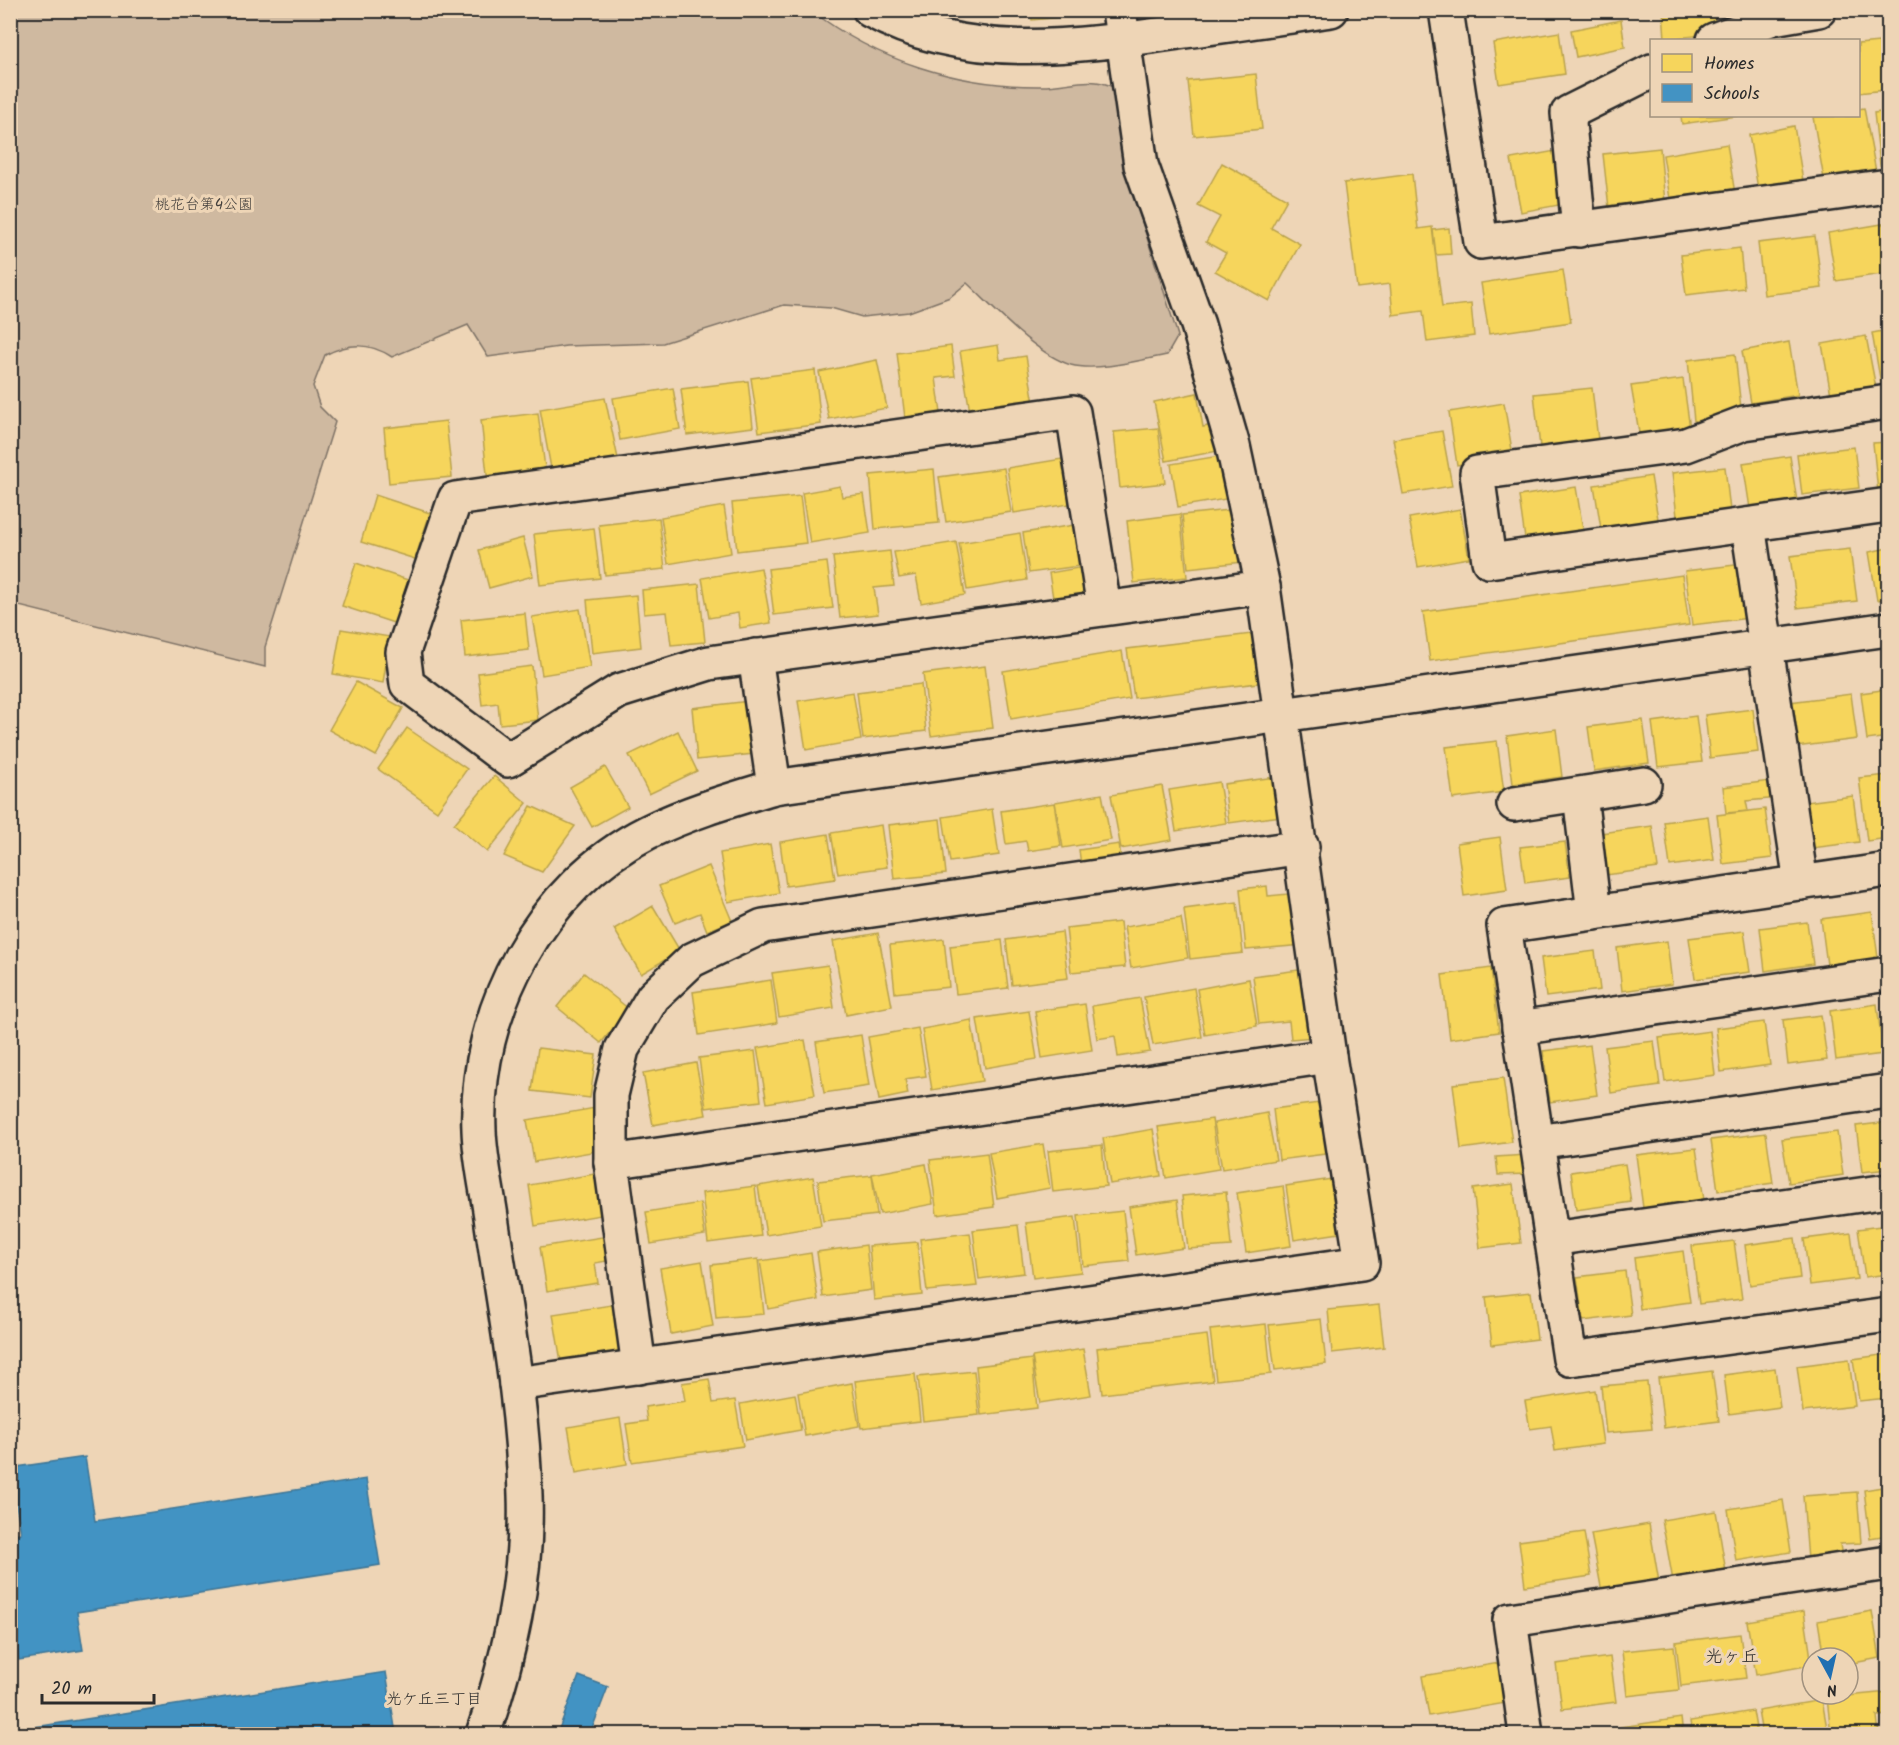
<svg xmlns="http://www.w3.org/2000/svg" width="1899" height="1745" viewBox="0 0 1899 1745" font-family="Kalam,'Klee One',sans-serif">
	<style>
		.green { fill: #cfb9a0; stroke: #7d7266; stroke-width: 1.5 }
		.homes { fill: #f6d55c; stroke: #b9a24d; stroke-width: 1.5 }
		.schools { fill: #4393c3; stroke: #3c7495; stroke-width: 1.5 }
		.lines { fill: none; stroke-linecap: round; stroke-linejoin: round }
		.minor-casing { stroke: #2b2b2b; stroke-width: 38 }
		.tertiary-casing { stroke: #2b2b2b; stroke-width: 38 }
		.minor { stroke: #eed5b6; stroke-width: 33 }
		.tertiary { stroke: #eed5b6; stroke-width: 33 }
		.labels { text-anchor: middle; stroke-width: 6; stroke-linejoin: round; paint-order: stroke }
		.park-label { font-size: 15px; fill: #44403d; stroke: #eed5b6 }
		.neighbourhood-label { font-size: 16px; fill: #2b2b2b; stroke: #eed5b6 }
		.quarter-label { font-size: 18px; fill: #2b2b2b; stroke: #eed5b6 }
	</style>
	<rect width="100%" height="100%" fill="#eed5b6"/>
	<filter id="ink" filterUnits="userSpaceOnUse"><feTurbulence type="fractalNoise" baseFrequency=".0167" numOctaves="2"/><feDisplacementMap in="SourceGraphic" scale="12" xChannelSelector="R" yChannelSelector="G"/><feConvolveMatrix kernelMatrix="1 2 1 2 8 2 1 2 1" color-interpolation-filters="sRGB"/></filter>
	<g filter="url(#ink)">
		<path class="green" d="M11,10H811C876,61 960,87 1042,86C1067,86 1091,75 1113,87L1126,171L1178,336L1167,355C1141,360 1097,372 1071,365C1035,354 994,308 967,283L950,297L909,312L862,317L831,308L784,305L663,343L566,346L488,357L468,325L392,357C369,342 349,343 325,355L313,386L320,407L335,422L265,647V667L11,604Z"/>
		<g class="homes">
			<polygon points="1031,10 1103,10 1104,13 1032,20"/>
			<polygon points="1663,10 1714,10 1716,34 1665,39"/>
			<polygon points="1621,20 1625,47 1576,57 1571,30"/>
			<polygon points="1559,32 1565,74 1499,84 1493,43"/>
			<polygon points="1879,42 1885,90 1858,93 1858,44"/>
			<polygon points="1256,74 1262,129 1194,136 1188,81"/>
			<polygon points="1864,108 1877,177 1825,185 1813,117 1858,116 1858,109"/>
			<polygon points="1888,111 1888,165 1880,165 1874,113"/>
			<polygon points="1681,116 1737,116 1682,124"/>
			<polygon points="1794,126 1803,181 1758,189 1749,135"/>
			<polygon points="1727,144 1735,194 1671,205 1663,155"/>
			<polygon points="1660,148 1665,203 1609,208 1603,154"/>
			<polygon points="1561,150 1570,203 1521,212 1511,159"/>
			<polygon points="1222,163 1287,199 1271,228 1300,244 1269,301 1215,271 1226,253 1206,242 1220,217 1198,206"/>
			<polygon points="1412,174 1418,229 1432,227 1442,307 1471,304 1474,336 1427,342 1423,311 1393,315 1390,284 1357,288 1344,183"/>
			<polygon points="1888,223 1888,273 1836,281 1828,233"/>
			<polygon points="1449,228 1451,254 1436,255 1433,230"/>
			<polygon points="1815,236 1822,288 1764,295 1758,243"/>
			<polygon points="1740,248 1744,288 1686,295 1681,255"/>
			<polygon points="1563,270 1571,322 1489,334 1481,283"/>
			<polygon points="1888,330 1888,383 1881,384 1872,333"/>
			<polygon points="1866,336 1876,388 1831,395 1822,344"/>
			<polygon points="1789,342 1798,395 1751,403 1742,351"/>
			<polygon points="998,345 1000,360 1026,356 1034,403 970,412 960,351"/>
			<polygon points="951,346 955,376 936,378 941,413 905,418 897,353"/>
			<polygon points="1735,354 1742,417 1694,421 1688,360"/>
			<polygon points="877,360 887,408 829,419 819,372"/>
			<polygon points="815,370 821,424 759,432 751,378"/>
			<polygon points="1683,379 1691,436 1641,444 1631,386"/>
			<polygon points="748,381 753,427 687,435 681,389"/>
			<polygon points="673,388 680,429 620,440 613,398"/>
			<polygon points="1592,388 1598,440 1540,447 1534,394"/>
			<polygon points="1197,393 1203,427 1213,425 1218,451 1166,461 1154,402"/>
			<polygon points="605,398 620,468 553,479 540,409"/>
			<polygon points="1504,403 1513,456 1457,465 1449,412"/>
			<polygon points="538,413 546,476 488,483 481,420"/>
			<polygon points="446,421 452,477 389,483 384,428"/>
			<polygon points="1158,428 1165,483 1120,488 1114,432"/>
			<polygon points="1442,431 1452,486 1403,494 1393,439"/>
			<polygon points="1888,442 1888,491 1878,492 1873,443"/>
			<polygon points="1854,447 1859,488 1802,495 1797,454"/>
			<polygon points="1231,454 1238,497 1178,507 1171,464"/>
			<polygon points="1790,456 1798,508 1751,515 1743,463"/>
			<polygon points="1074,457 1082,502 1014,513 1007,468"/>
			<polygon points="1725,467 1731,519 1678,525 1672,473"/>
			<polygon points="1004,468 1011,512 946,522 939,477"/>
			<polygon points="934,469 939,523 875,529 870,475"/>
			<polygon points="1651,476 1659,525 1602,535 1594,485"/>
			<polygon points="840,486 842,497 864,494 870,533 810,543 802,493"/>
			<polygon points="1576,487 1584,536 1526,546 1519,496"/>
			<polygon points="375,495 430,513 415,559 361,542"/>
			<polygon points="800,496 806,543 737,551 732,503"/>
			<polygon points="724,506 731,553 668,564 661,517"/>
			<polygon points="1238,509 1243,562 1188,568 1182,515"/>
			<polygon points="1460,509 1469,558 1418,567 1409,518"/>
			<polygon points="1180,514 1187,577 1134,583 1127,521"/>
			<polygon points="659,518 665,569 605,575 599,525"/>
			<polygon points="1087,523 1093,564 1029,573 1023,533"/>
			<polygon points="594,528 600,578 540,585 534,534"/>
			<polygon points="1020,533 1027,580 967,590 959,543"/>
			<polygon points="523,538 533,576 489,588 479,550"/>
			<polygon points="956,542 965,595 921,603 916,575 899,578 894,552"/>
			<polygon points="1888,548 1888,599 1877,600 1869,552"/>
			<polygon points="1850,549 1857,601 1797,608 1790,556"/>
			<polygon points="890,551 894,586 874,588 878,614 840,618 833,557"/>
			<polygon points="827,562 833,608 774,615 768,569"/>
			<polygon points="356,563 417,583 403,626 342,606"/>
			<polygon points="1743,564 1749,618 1692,625 1685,571"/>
			<polygon points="1095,565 1100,596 1054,604 1049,573"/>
			<polygon points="761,568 771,623 740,628 738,613 709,618 702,578"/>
			<polygon points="1682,575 1689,625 1430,661 1423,612"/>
			<polygon points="699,584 705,642 671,645 667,612 644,614 642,590"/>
			<polygon points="636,595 641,647 592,653 587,600"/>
			<polygon points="580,609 590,667 542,675 532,617"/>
			<polygon points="525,613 529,650 465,657 461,620"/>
			<polygon points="341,629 390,637 383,683 333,674"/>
			<polygon points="1260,633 1266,682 1134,698 1127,649"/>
			<polygon points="1122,651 1130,699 1011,719 1003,671"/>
			<polygon points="532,666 538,720 500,724 498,703 482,705 478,673"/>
			<polygon points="985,666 993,728 931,736 923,674"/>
			<polygon points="356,682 403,708 376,756 329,730"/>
			<polygon points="921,684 926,731 863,739 857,692"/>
			<polygon points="1888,689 1888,737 1867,740 1861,693"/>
			<polygon points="853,692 861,740 806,750 798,701"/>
			<polygon points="1851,694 1857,739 1796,747 1790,702"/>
			<polygon points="749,701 754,754 697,760 692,708"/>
			<polygon points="1753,709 1758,752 1710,758 1705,715"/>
			<polygon points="1696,716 1702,762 1658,767 1652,722"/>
			<polygon points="1643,720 1649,763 1594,771 1588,727"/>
			<polygon points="407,728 467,769 437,811 378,769"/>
			<polygon points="1556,729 1562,777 1513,784 1507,736"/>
			<polygon points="678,731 697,771 649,794 629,755"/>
			<polygon points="1497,741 1504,792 1453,799 1446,747"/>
			<polygon points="605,767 628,807 592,827 570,787"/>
			<polygon points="1888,775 1888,838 1867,841 1859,778"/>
			<polygon points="494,776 527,803 487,852 454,824"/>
			<polygon points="1282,776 1288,815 1229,823 1224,784"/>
			<polygon points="1778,780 1780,798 1746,801 1748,811 1726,813 1723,787"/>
			<polygon points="1219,782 1226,823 1176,831 1169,790"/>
			<polygon points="1162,786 1172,840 1121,849 1111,795"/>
			<polygon points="1102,794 1111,840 1063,848 1055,802"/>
			<polygon points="1853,796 1859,842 1812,848 1806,802"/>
			<polygon points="1054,803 1061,846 1028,851 1026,841 1006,844 1001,811"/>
			<polygon points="531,806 575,826 542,872 504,856"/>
			<polygon points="992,809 999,855 950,862 943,817"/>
			<polygon points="1765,809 1772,858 1723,864 1717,815"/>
			<polygon points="1708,816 1714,860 1670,866 1664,822"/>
			<polygon points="940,819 946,874 894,879 888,825"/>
			<polygon points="881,825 887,867 838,874 831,833"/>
			<polygon points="1652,826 1658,868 1606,875 1601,833"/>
			<polygon points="828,834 835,879 786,886 780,842"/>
			<polygon points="1500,837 1507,890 1464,896 1457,843"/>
			<polygon points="1565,842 1570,877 1525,883 1520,847"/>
			<polygon points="770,844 779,893 728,902 720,853"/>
			<polygon points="1119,844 1122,866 1082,872 1079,850"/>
			<polygon points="709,866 732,921 707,931 700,913 675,923 659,886"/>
			<polygon points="1267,886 1268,896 1299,893 1304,945 1246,950 1240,889"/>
			<polygon points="1237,902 1243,953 1190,959 1184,909"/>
			<polygon points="653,906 680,951 641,974 614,929"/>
			<polygon points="1872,912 1878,958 1827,965 1821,919"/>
			<polygon points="1181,918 1188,958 1131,968 1124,927"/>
			<polygon points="1120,922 1125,967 1071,972 1066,928"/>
			<polygon points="1807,922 1813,964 1765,971 1760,928"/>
			<polygon points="1744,931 1750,972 1695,979 1689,938"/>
			<polygon points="1062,932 1068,978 1012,985 1006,940"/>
			<polygon points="878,933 892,1006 846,1015 833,941"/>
			<polygon points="944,939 949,987 895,993 890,945"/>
			<polygon points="1002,940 1008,988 956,994 950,946"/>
			<polygon points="1667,941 1672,984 1622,991 1617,948"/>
			<polygon points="1595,951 1600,990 1546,997 1541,958"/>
			<polygon points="828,965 834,1008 779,1017 772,973"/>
			<polygon points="1491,968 1499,1032 1450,1039 1442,975"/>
			<polygon points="1306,969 1314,1037 1291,1039 1289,1021 1259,1024 1253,976"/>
			<polygon points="584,973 629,1009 601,1043 557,1007"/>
			<polygon points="1249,979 1257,1026 1205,1035 1197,989"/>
			<polygon points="771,980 777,1023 699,1035 693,992"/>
			<polygon points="1194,988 1202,1037 1153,1045 1144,997"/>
			<polygon points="1140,998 1150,1052 1118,1057 1115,1036 1097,1039 1092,1006"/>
			<polygon points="1085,1004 1092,1050 1042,1058 1035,1011"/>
			<polygon points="1877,1004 1883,1054 1836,1060 1830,1011"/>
			<polygon points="1029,1011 1037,1059 985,1068 977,1019"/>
			<polygon points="1821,1015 1827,1060 1788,1065 1783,1020"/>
			<polygon points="971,1020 982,1081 932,1090 922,1029"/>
			<polygon points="1764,1022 1770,1065 1721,1072 1716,1028"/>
			<polygon points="918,1028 926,1076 905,1079 908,1094 879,1100 868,1037"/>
			<polygon points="1710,1031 1715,1075 1665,1082 1659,1038"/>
			<polygon points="861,1035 869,1086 824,1093 816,1042"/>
			<polygon points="805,1040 815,1095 767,1103 757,1048"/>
			<polygon points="1654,1041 1660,1086 1611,1093 1605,1047"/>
			<polygon points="1590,1045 1597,1095 1550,1102 1543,1051"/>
			<polygon points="538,1048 596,1055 590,1098 532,1091"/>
			<polygon points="755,1051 761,1101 706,1108 699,1058"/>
			<polygon points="696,1063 706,1115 653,1125 643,1073"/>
			<polygon points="1503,1078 1512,1142 1461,1149 1453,1084"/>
			<polygon points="1327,1102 1333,1153 1279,1160 1273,1109"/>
			<polygon points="595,1108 603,1150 534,1162 527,1120"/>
			<polygon points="1267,1113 1276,1160 1222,1169 1214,1123"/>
			<polygon points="1212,1119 1219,1169 1166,1178 1158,1127"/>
			<polygon points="1888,1122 1888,1169 1862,1172 1856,1126"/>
			<polygon points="1153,1129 1161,1176 1110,1184 1103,1138"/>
			<polygon points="1837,1132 1843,1175 1789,1183 1782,1139"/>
			<polygon points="1766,1133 1773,1183 1718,1191 1711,1140"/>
			<polygon points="1043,1144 1050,1188 997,1198 989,1153"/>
			<polygon points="1102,1145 1106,1186 1053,1192 1048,1151"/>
			<polygon points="1696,1148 1704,1200 1643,1208 1636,1155"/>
			<polygon points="987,1153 994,1207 937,1215 930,1160"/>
			<polygon points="1527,1155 1529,1174 1498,1175 1496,1157"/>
			<polygon points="926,1164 933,1204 880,1214 872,1174"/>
			<polygon points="1625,1164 1631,1202 1576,1210 1571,1172"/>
			<polygon points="600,1173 607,1214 535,1226 529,1185"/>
			<polygon points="872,1175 877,1215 823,1221 818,1181"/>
			<polygon points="813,1177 821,1226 766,1235 758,1186"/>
			<polygon points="1338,1178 1346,1232 1294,1240 1286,1186"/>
			<polygon points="1513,1184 1521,1243 1480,1248 1473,1189"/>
			<polygon points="755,1186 761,1236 708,1243 702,1193"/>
			<polygon points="1283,1186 1291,1246 1246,1253 1237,1193"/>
			<polygon points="1226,1192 1231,1246 1188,1249 1182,1196"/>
			<polygon points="1177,1200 1184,1248 1136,1255 1129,1207"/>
			<polygon points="700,1203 705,1235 651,1244 646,1212"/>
			<polygon points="1123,1211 1129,1261 1083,1266 1078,1216"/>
			<polygon points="1075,1217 1081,1272 1033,1278 1026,1223"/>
			<polygon points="1018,1225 1024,1273 979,1279 973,1230"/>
			<polygon points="1888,1225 1888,1274 1865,1277 1858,1229"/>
			<polygon points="970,1233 977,1286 927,1291 920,1239"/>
			<polygon points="1851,1233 1857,1279 1810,1285 1804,1239"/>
			<polygon points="614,1235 618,1259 595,1263 598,1283 547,1291 540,1247"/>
			<polygon points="1795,1238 1800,1278 1750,1285 1745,1245"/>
			<polygon points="1734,1241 1742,1299 1699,1304 1692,1246"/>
			<polygon points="917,1242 922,1295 874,1300 869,1246"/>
			<polygon points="866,1245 871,1290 823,1297 817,1252"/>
			<polygon points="1683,1251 1690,1302 1640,1309 1634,1258"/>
			<polygon points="811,1253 818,1300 768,1309 760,1261"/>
			<polygon points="758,1259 764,1314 716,1318 711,1265"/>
			<polygon points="702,1261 713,1326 671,1334 660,1268"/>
			<polygon points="1625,1271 1631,1315 1583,1321 1577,1277"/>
			<polygon points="1531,1292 1537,1339 1492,1345 1486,1297"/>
			<polygon points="624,1303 632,1356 562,1368 553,1314"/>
			<polygon points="1379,1305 1384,1347 1332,1353 1328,1310"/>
			<polygon points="1321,1319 1326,1364 1275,1370 1269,1325"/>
			<polygon points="1266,1324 1271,1374 1216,1380 1210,1330"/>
			<polygon points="1207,1335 1213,1381 1102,1394 1097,1348"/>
			<polygon points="1083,1349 1091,1395 1040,1403 1032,1357"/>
			<polygon points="1888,1354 1888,1398 1859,1401 1853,1359"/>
			<polygon points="1032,1359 1037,1408 981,1415 976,1366"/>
			<polygon points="1849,1359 1855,1406 1803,1412 1797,1366"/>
			<polygon points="1775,1368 1780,1407 1729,1414 1724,1375"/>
			<polygon points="974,1371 979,1415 923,1421 918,1377"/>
			<polygon points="1712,1371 1719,1421 1664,1428 1658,1378"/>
			<polygon points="915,1374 920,1421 861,1428 855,1381"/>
			<polygon points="709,1379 713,1403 735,1400 743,1446 632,1462 626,1424 647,1421 645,1407 685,1401 682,1383"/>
			<polygon points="1647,1382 1652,1429 1606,1433 1601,1386"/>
			<polygon points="852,1383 859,1426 805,1436 798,1393"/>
			<polygon points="1595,1390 1603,1444 1555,1451 1551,1426 1530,1429 1525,1401"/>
			<polygon points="795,1394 801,1430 746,1440 740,1404"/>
			<polygon points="620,1418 627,1464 576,1473 568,1427"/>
			<polygon points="1888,1486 1888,1535 1870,1538 1864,1490"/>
			<polygon points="1857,1492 1861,1543 1840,1544 1842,1557 1808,1560 1803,1496"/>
			<polygon points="1783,1500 1791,1552 1736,1561 1728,1509"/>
			<polygon points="1716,1511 1726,1572 1673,1581 1662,1520"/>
			<polygon points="1649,1524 1659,1582 1602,1592 1591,1534"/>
			<polygon points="1584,1532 1591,1576 1525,1586 1519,1541"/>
			<polygon points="1804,1611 1812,1665 1756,1675 1747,1621"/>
			<polygon points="1872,1611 1880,1658 1848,1664 1848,1658 1824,1658 1818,1621"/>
			<polygon points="1740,1634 1746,1678 1681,1686 1676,1642"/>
			<polygon points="1674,1646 1679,1690 1627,1696 1622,1651"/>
			<polygon points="1610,1657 1616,1702 1562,1709 1556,1664"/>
			<polygon points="1505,1662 1512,1702 1429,1716 1422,1676"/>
			<polygon points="1888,1692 1888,1715 1877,1716 1879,1734 1831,1734 1827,1698"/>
			<polygon points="1822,1700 1828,1734 1762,1734 1758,1711"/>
			<polygon points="1753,1711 1757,1734 1692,1734 1690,1721"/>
			<polygon points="1681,1718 1683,1734 1622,1734 1621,1727"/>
		</g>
		<g class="schools">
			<polygon points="85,1457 95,1521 366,1479 380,1565 77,1612 83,1650 19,1660 13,1622 10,1622 10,1534 21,1533 10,1468"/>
			<polygon points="386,1672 396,1734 10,1734 10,1731"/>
			<polygon points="579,1676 608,1687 590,1734 573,1734 559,1729"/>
		</g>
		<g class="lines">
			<defs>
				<g id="minor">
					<polyline points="1446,10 1481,242 1888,186"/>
					<polyline points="1714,40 1773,18 1819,10"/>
					<polyline points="1579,230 1568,113 1652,71"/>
					<polyline points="1888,402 1744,423 1686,445 1477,473 1489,561 1888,505"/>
					<polyline points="1748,525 1801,883"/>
					<polyline points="1104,608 1073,412 455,499 403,652 407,684 508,760 619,691 709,663 1263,587"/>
					<polyline points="755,656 774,787"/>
					<polyline points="1580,795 1594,913"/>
					<polyline points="1514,804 1644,784"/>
					<polyline points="1888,870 1504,926 1570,1359 1888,1315"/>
					<polyline points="1519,1028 1888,974"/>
					<polyline points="1537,1142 1888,1091"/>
					<polyline points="611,1162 1329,1056"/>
					<polyline points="1552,1239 1888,1191"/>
					<polyline points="639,1367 611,1162 611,1095 622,1049 653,997 692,960 763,926 1302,847"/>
					<polyline points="516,1384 1362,1263 1329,1056 1263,587 1233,446 1198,325 1141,165 1119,10"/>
					<polyline points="1526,1734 1510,1620 1888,1563"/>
				</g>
				<g id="tertiary">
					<path d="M870,10C966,63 1075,47 1178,32C1229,25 1280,18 1331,10"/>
					<path d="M483,1734C509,1657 528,1577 525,1495C523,1404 505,1313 492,1224C488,1193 480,1161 479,1130C474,1011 540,886 648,832C689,812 731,800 774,787L1888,629"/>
				</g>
			</defs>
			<use href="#minor" class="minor-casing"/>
			<use href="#tertiary" class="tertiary-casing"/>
			<use href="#minor" class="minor"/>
			<use href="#tertiary" class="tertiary"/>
		</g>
	</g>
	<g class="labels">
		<g class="park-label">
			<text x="204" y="209">桃花台第4公園</text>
		</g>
		<g class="neighbourhood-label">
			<text x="434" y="1704">光ケ丘三丁目</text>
		</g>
		<g class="quarter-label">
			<text x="1732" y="1662">光ヶ丘</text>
		</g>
	</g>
	<rect width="1899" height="1745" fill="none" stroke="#eed5b6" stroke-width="36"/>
	<rect x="18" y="18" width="1863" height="1709" fill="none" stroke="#2b2b2b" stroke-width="2" filter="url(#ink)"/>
	<rect x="1650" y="39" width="210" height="78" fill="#eed5b6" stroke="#a0917e" stroke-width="1.5"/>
	<rect x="1662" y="54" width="30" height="18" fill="#f6d55c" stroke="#a0917e" stroke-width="1.5"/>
	<text x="1704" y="69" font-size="18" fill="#2b2b2b">Homes</text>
	<rect x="1662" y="84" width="30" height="18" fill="#4393c3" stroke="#a0917e" stroke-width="1.5"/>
	<text x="1704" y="99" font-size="18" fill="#2b2b2b">Schools</text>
	<g transform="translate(1830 1676) rotate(172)"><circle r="28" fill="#eed5b6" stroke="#a0917e" stroke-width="1.5"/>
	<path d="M0-4.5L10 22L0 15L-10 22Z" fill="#1f6fb2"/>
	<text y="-9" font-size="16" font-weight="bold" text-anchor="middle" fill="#2b2b2b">N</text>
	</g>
	<path d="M42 1694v9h112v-9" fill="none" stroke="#2b2b2b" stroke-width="3"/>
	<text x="51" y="1694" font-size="18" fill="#2b2b2b" stroke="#eed5b6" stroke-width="4.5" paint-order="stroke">20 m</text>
</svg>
